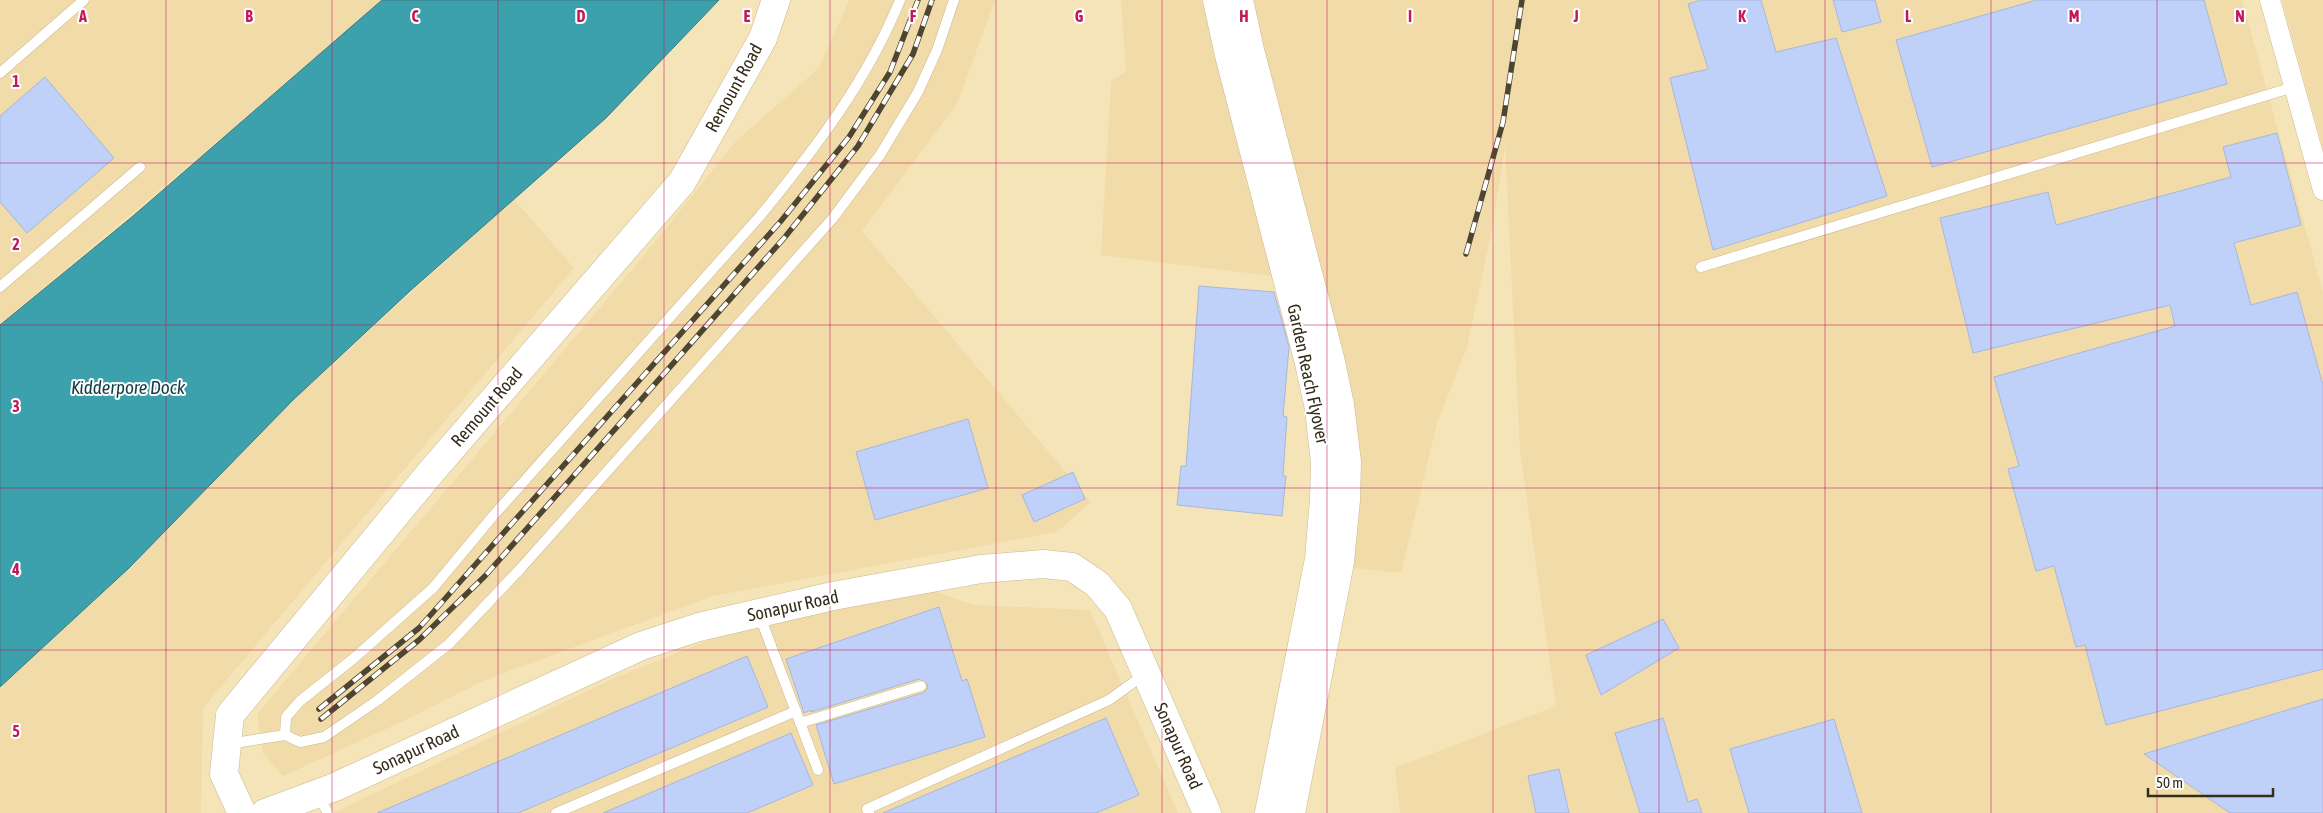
<svg xmlns="http://www.w3.org/2000/svg" width="2323" height="813" viewBox="0 0 2323 813" font-family="'Asap Condensed',sans-serif">
	<style>
		.built { fill: #f1dba9 }
		.water { fill: #3ca0ad; stroke: #3a7e82 }
		.building { fill: #bfd0f9; stroke: #a6b7de }
		.lines { fill: none; stroke-linecap: round; stroke-linejoin: round }
		.lane-casing { stroke: #cab88e; stroke-width: 11 }
		.street-casing { stroke: #cab88e; stroke-width: 21 }
		.secondary-casing { stroke: #cab88e; stroke-width: 29 }
		.lane { stroke: #fff; stroke-width: 10 }
		.street { stroke: #fff; stroke-width: 20 }
		.secondary { stroke: #fff; stroke-width: 28 }
		.rail-casing { stroke: #4e4531; stroke-width: 5.5 }
		.rail { stroke: #fff; stroke-width: 4; stroke-dasharray: 11; stroke-linecap: butt }
		.grid { fill: none; stroke: #c2185b; stroke-width: 1; stroke-opacity: 0.55 }
		.labels { text-anchor: middle; stroke-width: 4; stroke-linejoin: round; paint-order: stroke }
		.street-label { font-size: 18px; fill: #342d1c; stroke: #fff }
		.water-label { font-size: 19px; font-style: italic; fill: #103e44; stroke: #fff }
		.grid-label { font-size: 16px; text-anchor: middle; font-weight: bold; fill: #c2185b; stroke: #fff; stroke-width: 4; stroke-linejoin: round; paint-order: stroke }
	</style>
	<rect width="100%" height="100%" fill="#f6e4b9"/>
	<g class="built">
		<polygon points="0,0 382,0 261,105 0,324"/>
		<polygon points="849,0 995,0 958,102 862,231 1091,502 1057,532 713,596 485,680 408,719 283,776 263,753 257,714 646,253 736,141 819,68"/>
		<polygon points="1121,0 2242,0 2323,292 2323,813 1400,813 1395,768 1556,706 1520,451 1505,146 1492,230 1467,347 1437,424 1401,573 1345,567 1297,279 1101,255 1111,82 1126,71"/>
		<polygon points="2282,0 2323,0 2323,148"/>
		<polygon points="514,199 574,268 203,708 201,813 0,813 0,687 129,568 293,400"/>
		<polygon points="922,587 974,605 1090,610 1178,813 333,813 619,676 717,637"/>
	</g>
	<polygon class="water" points="382,0 719,0 606,118 410,291 293,400 129,568 0,687 0,325 133,216"/>
	<g class="building">
		<polygon points="1701,0 1761,0 1776,52 1836,38 1887,196 1713,250 1670,78 1708,69 1688,4"/>
		<polygon points="1833,0 1875,0 1881,22 1842,32"/>
		<polygon points="2037,0 2204,0 2227,84 1932,167 1896,40"/>
		<polygon points="45,77 114,158 27,233 0,202 0,116"/>
		<polygon points="2277,133 2301,225 2234,243 2251,305 2297,292 2323,385 2323,669 2106,725 2085,645 2076,647 2054,566 2036,571 2008,469 2019,466 1994,377 2175,326 2170,305 1973,353 1940,218 2048,192 2056,225 2231,177 2223,147"/>
		<polygon points="1199,286 1274,292 1289,347 1283,416 1287,417 1283,476 1286,476 1282,516 1177,505 1181,466 1186,466"/>
		<polygon points="968,419 988,488 875,520 856,452"/>
		<polygon points="1073,472 1085,499 1034,522 1022,495"/>
		<polygon points="939,607 962,681 967,679 985,737 834,784 816,725 923,693 928,688 927,684 919,679 811,712 811,710 804,713 786,659"/>
		<polygon points="1663,619 1679,648 1601,695 1586,655"/>
		<polygon points="747,656 768,707 518,813 377,813"/>
		<polygon points="2323,699 2323,813 2230,813 2144,754"/>
		<polygon points="1106,718 1139,795 1096,813 883,813"/>
		<polygon points="1663,718 1688,802 1697,799 1702,813 1640,813 1615,733"/>
		<polygon points="1834,719 1862,813 1749,813 1730,749"/>
		<polygon points="791,733 813,785 747,813 603,813"/>
		<polygon points="1559,769 1569,813 1536,813 1528,776"/>
	</g>
	<g class="lines">
		<defs>
			<g id="lane">
				<polyline points="0,73 84,0"/>
				<polyline points="1701,267 2294,87"/>
				<polyline points="0,287 140,167"/>
				<polyline points="759,614 818,770"/>
				<polyline points="800,723 921,686"/>
				<polyline points="285,735 300,742 324,737 378,700 449,644 521,568 833,218 880,155 918,92 937,50 954,0"/>
				<path d="M228,744L285,735L286,717L300,701L353,659L433,588L493,516L760,216C815,149 867,81 900,0"/>
				<polyline points="317,794 328,813"/>
				<polyline points="556,813 796,711"/>
				<polyline points="869,813 867,809 1109,700 1145,674"/>
			</g>
			<polyline id="street" points="2270,0 2323,190"/>
			<g id="secondary">
				<polyline points="1217,0 1229,55 1309,363 1319,409 1325,463 1324,499 1319,559 1269,813"/>
				<polyline points="1239,0 1250,50 1330,358 1340,405 1347,462 1346,500 1340,562 1291,813"/>
				<polyline points="242,813 224,774 230,715 431,472 682,182 763,38 776,0"/>
				<polyline points="265,813 335,787 641,646 699,627 833,596 981,569 1043,564 1072,567 1097,584 1118,609 1207,813"/>
			</g>
		</defs>
		<use href="#lane" class="lane-casing"/>
		<use href="#street" class="street-casing"/>
		<use href="#secondary" class="secondary-casing"/>
		<use href="#lane" class="lane"/>
		<use href="#street" class="street"/>
		<use href="#secondary" class="secondary"/>
		<defs>
			<g id="rail">
				<polyline points="1466,254 1503,122 1522,0"/>
				<polyline points="319,709 419,628 781,221 849,137 890,72 918,0"/>
				<polyline points="321,719 419,640 485,576 785,237 858,146 913,54 932,0"/>
			</g>
		</defs>
		<use href="#rail" class="rail-casing"/>
		<use href="#rail" class="rail"/>
	</g>
	<path class="grid" d="M166,0V813M332,0V813M498,0V813M664,0V813M830,0V813M996,0V813M1162,0V813M1327,0V813M1493,0V813M1659,0V813M1825,0V813M1991,0V813M2157,0V813M0,163H2323M0,325H2323M0,488H2323M0,650H2323"/>
	<g class="labels">
		<g class="street-label">
			<text transform="translate(734 88) rotate(-61)" y="6">Remount Road</text>
			<text transform="translate(1308 374) rotate(78)" y="6">Garden Reach Flyover</text>
			<text transform="translate(487 407) rotate(-49)" y="6">Remount Road</text>
			<text transform="translate(793 606) rotate(-12)" y="6">Sonapur Road</text>
			<text transform="translate(1178 746) rotate(66)" y="6">Sonapur Road</text>
			<text transform="translate(416 750) rotate(-25)" y="6">Sonapur Road</text>
		</g>
		<g class="water-label">
			<text x="128" y="394">Kidderpore Dock</text>
		</g>
	</g>
	<g class="grid-label">
		<text x="83" y="22">A</text>
		<text x="249" y="22">B</text>
		<text x="415" y="22">C</text>
		<text x="581" y="22">D</text>
		<text x="747" y="22">E</text>
		<text x="913" y="22">F</text>
		<text x="1079" y="22">G</text>
		<text x="1244" y="22">H</text>
		<text x="1410" y="22">I</text>
		<text x="1576" y="22">J</text>
		<text x="1742" y="22">K</text>
		<text x="1908" y="22">L</text>
		<text x="2074" y="22">M</text>
		<text x="2240" y="22">N</text>
		<text x="16" y="87">1</text>
		<text x="16" y="250">2</text>
		<text x="16" y="412">3</text>
		<text x="16" y="575">4</text>
		<text x="16" y="737">5</text>
	</g>
	<path d="M2148 788v8h125v-8" fill="none" stroke="#342d1c" stroke-width="2.5"/>
	<text x="2156" y="788" font-size="15" fill="#342d1c" stroke="#ffffff" stroke-width="4" paint-order="stroke">50 m</text>
</svg>
